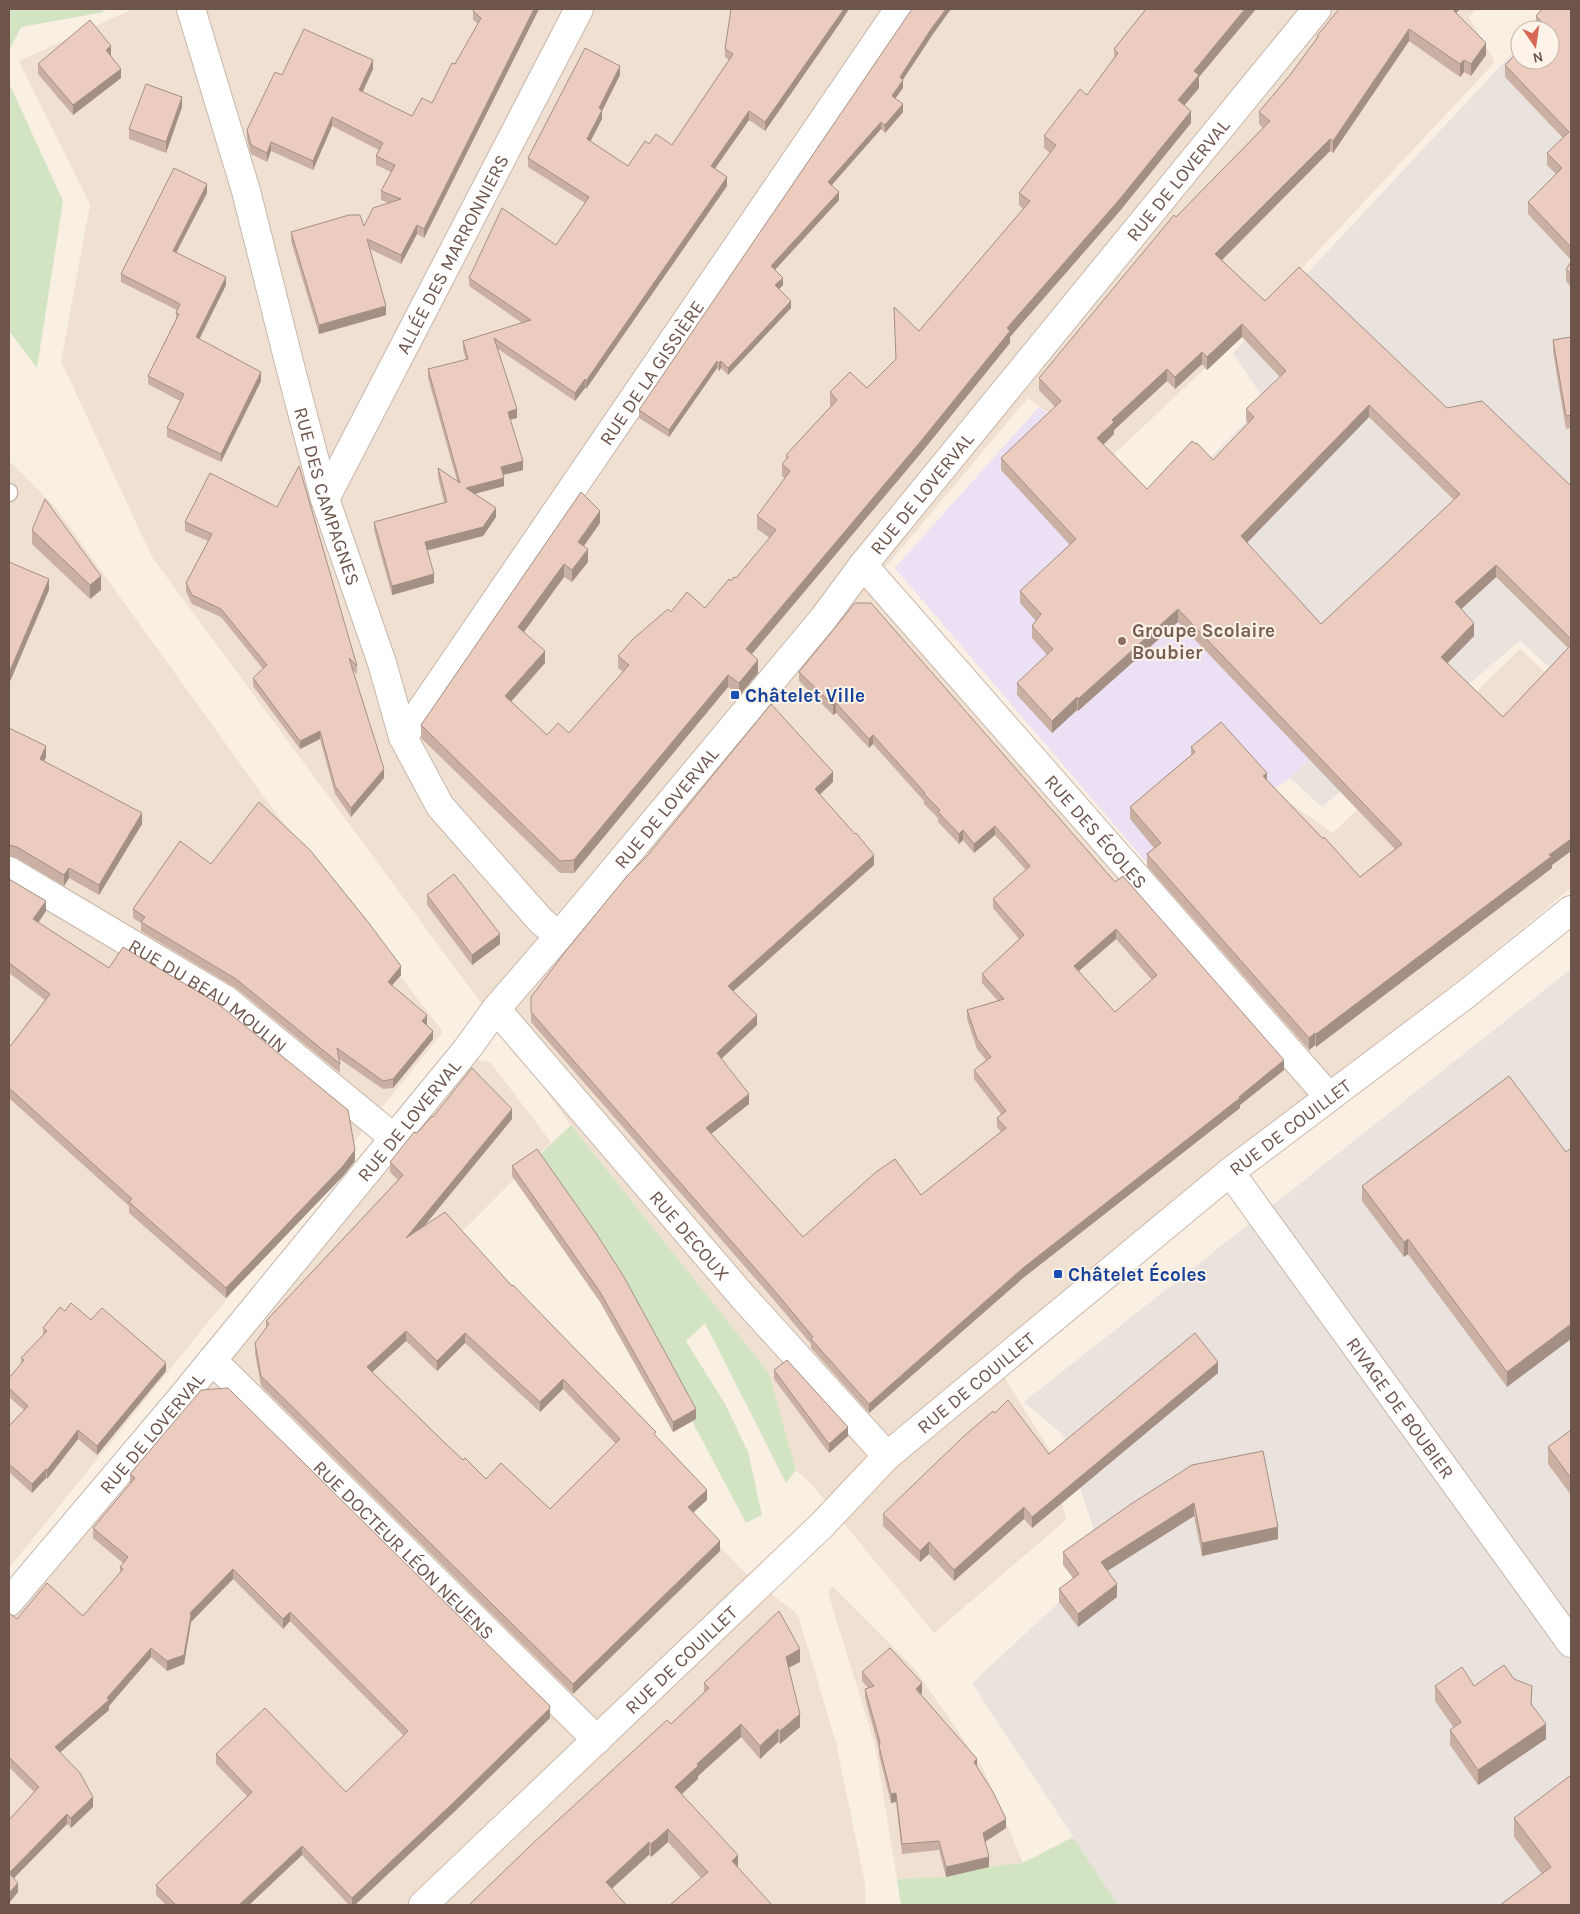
<svg xmlns="http://www.w3.org/2000/svg" width="1580" height="1914" viewBox="0 0 1580 1914" font-family="Karla,sans-serif">
	<style>
		.residential { fill: #f0e0d2 }
		.industrial { fill: #e9e2dd }
		.education { fill: #ece0f5 }
		.green { fill: #d3e4c3 }
		.lines { fill: none; stroke-linecap: round; stroke-linejoin: round }
		.service-casing { stroke: #c8b6ab; stroke-width: 19 }
		.minor-casing { stroke: #c8b6ab; stroke-width: 30 }
		.tertiary-casing { stroke: #c8b6ab; stroke-width: 30 }
		.secondary-casing { stroke: #cdb8ab; stroke-width: 30 }
		.service { stroke: #fff; stroke-width: 16 }
		.minor { stroke: #fff; stroke-width: 28 }
		.tertiary { stroke: #fff; stroke-width: 28 }
		.secondary { stroke: #fff; stroke-width: 28 }
		.wall { fill: #caafa3; fill-rule: evenodd }
		.shaded-wall { fill: #a48f85 }
		.building { fill: #ebccbe; stroke: #a48f85; fill-rule: evenodd }
		.education-dot { fill: #8d6e63; stroke: #fdf3e8; stroke-width: 2 }
		.transit-dot { fill: #1a4fb4; stroke: #fdf3e8; stroke-width: 2 }
		.labels { text-anchor: middle; stroke-width: 4; stroke-linejoin: round; paint-order: stroke }
		.street-label { font-size: 19px; fill: #6e554c; stroke: #fdf3e8 }
		.education-label { font-size: 19px; font-weight: bold; fill: #785e54; stroke: #fdf3e8; text-anchor: start }
		.transit-label { font-size: 19px; font-weight: bold; fill: #164399; stroke: #fdf3e8; text-anchor: start }
	</style>
	<rect width="100%" height="100%" fill="#f9efe3"/>
	<g class="residential">
		<polygon points="130,9 1476,9 1469,17 1495,62 1229,346 1110,458 1028,398 878,576 1153,883 1210,827 1275,793 1333,833 1520,649 1571,696 1571,888 995,1362 1051,1452 1066,1520 934,1633 814,1487 796,1470 769,1373 571,1125 152,557 61,361 90,205 19,61 131,10"/>
		<polygon points="9,461 56,508 272,808 443,1032 9,1568"/>
		<polygon points="476,1060 490,1062 551,1142 440,1254 742,1570 798,1615 836,1743 865,1883 865,1905 9,1905 9,1603"/>
		<polygon points="832,1586 915,1669 983,1768 1023,1863 989,1867 946,1877 897,1879 875,1745 828,1593"/>
	</g>
	<g class="industrial">
		<polygon points="1555,9 1571,16 1571,687 1520,641 1322,807 1290,778 1352,715 1164,504 1266,402 1233,353 1520,45 1520,60 1550,60 1550,30 1535,30"/>
		<polygon points="1571,969 1571,1905 1118,1905 972,1683 1104,1561 1063,1435 1024,1402"/>
	</g>
	<polygon class="education" points="1039,407 1164,504 1353,715 1290,778 1222,823 1159,877 895,568"/>
	<g class="green">
		<polygon points="9,9 100,9 104,12 21,27 9,51"/>
		<polygon points="9,83 63,201 37,368 9,331"/>
		<polygon points="571,1125 769,1373 796,1470 786,1483 705,1323 686,1341 725,1404 748,1452 762,1515 746,1523 692,1421 696,1419 631,1306 532,1162"/>
		<polygon points="1073,1837 1118,1905 901,1905 897,1879 946,1877 989,1867 1023,1863"/>
	</g>
	<g class="lines">
		<defs>
			<polyline id="service" points="9,492 9,493"/>
			<g id="minor">
				<path id="s1" d="M191,9L246,191L291,370L325,499L382,663L403,737L440,806L541,921L559,936"/>
				<path id="s2" d="M325,499L579,9"/>
				<path id="s3" d="M863,565L1329,1097"/>
				<path id="s4" d="M403,737L899,9"/>
				<path id="s5" d="M9,871L226,1000L394,1138"/>
				<path id="s6" d="M496,1009L743,1297L887,1456"/>
				<path id="s7" d="M1230,1172L1571,1643"/>
				<path id="s8" d="M212,1360L597,1740"/>
			</g>
			<g id="tertiary">
				<path id="s9" d="M9,1602L178,1402L467,1049L496,1009L559,936L823,619L863,565L1317,9"/>
			</g>
			<g id="secondary">
				<path id="s10" d="M423,1905L822,1525L887,1456L1230,1172L1465,995L1571,910"/>
			</g>
		</defs>
		<use href="#service" class="service-casing"/>
		<use href="#minor" class="minor-casing"/>
		<use href="#tertiary" class="tertiary-casing"/>
		<use href="#secondary" class="secondary-casing"/>
		<use href="#service" class="service"/>
		<use href="#minor" class="minor"/>
		<use href="#tertiary" class="tertiary"/>
		<use href="#secondary" class="secondary"/>
	</g>
	<g class="wall">
		<polygon points="474,9 539,9 424,238 417,234 401,264 370,249 386,315 319,334 291,241 291,232 364,226 388,203 381,200 381,191 391,172 376,165 376,156 379,150 332,126 313,170 271,151 267,162 251,154 247,139 247,130 282,75 373,69 362,92 412,116 432,103 455,64 478,24 473,20 473,11"/>
		<polygon points="1146,9 1256,9 1199,77 1199,88 1184,105 1191,123 1119,212 1010,337 1010,343 921,453 752,654 758,673 739,696 728,687 574,873 560,873 421,738 421,725 600,523 584,546 588,562 572,582 564,577 524,632 545,663 511,702 547,735 569,733 623,672 618,668 618,656 671,612 705,608 731,581 736,578 770,538 757,529 757,516 785,479 782,476 782,464 786,460 786,455 831,406 830,405 830,392 867,388 895,360 919,331 1023,209 1019,205 1019,193 1050,153 1044,148 1044,136 1087,95 1114,58 1114,49"/>
		<path d="M1460,9L1456,13L1486,55L1471,76L1464,72L1460,77L1409,41L1333,153L1330,151L1222,260L1265,301L1447,408L1571,486V851L1552,865V868L1316,1047L1315,1045L1309,1050L1147,866V854L1154,848L1130,819V807L1191,755V747L1267,780L1360,877L1395,849L1178,622L1078,711L1077,710L1052,733L1017,695V683L1047,655L1032,638V626L1036,621L1020,603V591L1070,545L1001,470V458L1055,407L1039,390V378L1176,217L1263,128L1259,124V112L1290,75L1317,38V36ZM1242,337L1280,377L1246,409V421L1248,423L1213,460L1147,489L1103,445L1114,434V430L1167,381L1175,389L1202,364L1207,370ZM1369,417L1454,500L1321,624L1246,543ZM1496,577L1568,648L1503,717L1447,663L1474,636L1461,609Z"/>
		<polygon points="1571,9 1571,260 1528,214 1528,202 1556,174 1547,165 1547,153 1563,138 1505,77 1505,65 1550,30 1538,30 1536,28 1536,16"/>
		<polygon points="842,20 765,131 749,120 715,168 727,186 586,389 585,388 575,401 498,349 517,418 510,420 523,470 504,475 504,486 475,494 496,517 483,536 427,550 434,583 392,595 374,530 374,522 444,502 438,477 438,468 457,481 428,378 428,369 466,360 463,349 463,341 522,323 469,286 469,278 556,245 585,203 528,167 528,158 620,75 602,111 602,119 590,141 628,166 649,144 672,145 729,60 725,57 725,49"/>
		<polygon points="931,37 903,80 903,88 895,98 903,112 885,133 881,129 832,185 839,200 775,270 783,285 779,289 791,308 728,375 721,368 719,371 717,368 669,437 639,418 639,410"/>
		<polygon points="111,56 121,78 73,115 38,74 38,64"/>
		<polygon points="182,107 166,153 129,139 129,129"/>
		<polygon points="207,193 176,252 226,285 199,339 261,381 221,462 167,437 167,428 180,401 148,384 148,376 176,319 176,313 177,310 121,282 121,274"/>
		<polygon points="1571,262 1571,287 1566,281 1566,269"/>
		<polygon points="1571,337 1571,428 1566,429 1553,352 1553,340"/>
		<polygon points="210,473 357,666 357,674 353,671 384,778 351,817 335,794 320,739 300,749 253,686 253,678 263,669 221,617 192,604 186,592 186,583 208,541 185,531 185,522"/>
		<polygon points="32,530 101,590 90,599 32,544"/>
		<path d="M799,672L1115,882L1284,1070L1240,1105V1108L1023,1278L869,1413L811,1348V1344L774,1300L531,1022V997L833,782L819,795L874,865L733,991L757,1025L721,1059L749,1104L711,1134L803,1237L921,1195L1001,1132L997,1127V1118L1001,1114L974,1079V1070L986,1060L977,1049L967,1019V1010L998,1001L982,983V974L1019,939L993,908V899L1026,870L995,835L974,853L963,840L959,844L938,822V818L924,804V801L873,744L869,748L836,713L833,715L799,681ZM1116,939L1152,980L1115,1012L1079,971Z"/>
		<polygon points="9,728 46,757 44,761 142,824 99,895 69,878 64,886 17,858 9,856"/>
		<polygon points="211,864 401,975 392,985 427,1024 433,1039 393,1088 383,1089 338,1058 340,1064 340,1073 236,988 141,931 141,923 133,918 133,909"/>
		<polygon points="9,879 46,911 38,923 355,1161 343,1176 226,1298 129,1213 129,1206 9,1098 9,1048 45,1000 9,973"/>
		<polygon points="427,895 500,944 472,965 427,905"/>
		<polygon points="1509,1076 1507,1387 1408,1254 1404,1257 1362,1201 1362,1186"/>
		<path d="M433,1117L512,1119L424,1226L512,1286L656,1437L707,1500L693,1513L720,1551L573,1694L261,1386L255,1353V1343L266,1328V1321L398,1180L390,1172V1162ZM406,1341L437,1371L465,1343L540,1412L563,1389L616,1444L550,1509L486,1479L463,1460L447,1445L372,1372Z"/>
		<polygon points="512,1166 696,1419 673,1432 600,1302 512,1176"/>
		<polygon points="65,1311 91,1320 166,1371 97,1455 78,1439 47,1479 46,1478 32,1493 9,1472 9,1426 24,1410 9,1397 9,1378 21,1364 21,1358 43,1336 43,1328"/>
		<polygon points="774,1370 848,1436 829,1453 774,1379"/>
		<polygon points="1218,1373 1032,1528 1024,1519 954,1581 929,1554 920,1562 883,1526 883,1514 1049,1454"/>
		<polygon points="1571,1430 1571,1495 1548,1464 1548,1447"/>
		<polygon points="1192,1465 1278,1539 1202,1556 1194,1516 1107,1571 1117,1597 1078,1627 1059,1602 1059,1589 1073,1578 1063,1565 1063,1552"/>
		<polygon points="130,1474 550,1718 453,1813 355,1905 349,1905 302,1855 249,1905 166,1905 156,1895 156,1885 247,1796 216,1764 216,1754 346,1792 404,1736 290,1621 283,1629 233,1579 191,1622 184,1664 167,1671 151,1657 109,1706 109,1710 60,1752 93,1807 71,1828 67,1824 14,1878 18,1892 9,1903 9,1820 34,1792 9,1767 9,1613 17,1619 83,1616 120,1573 120,1567 123,1563 93,1538 93,1528 130,1484"/>
		<polygon points="800,1662 789,1668 800,1727 780,1744 778,1742 760,1759 741,1737 698,1776 698,1779 682,1794 738,1867 701,1878 668,1842 651,1857 649,1855 469,1905 671,1724 704,1692 704,1683"/>
		<polygon points="862,1672 922,1693 920,1694 977,1766 1006,1828 985,1842 989,1867 946,1877 939,1850 902,1854 896,1802 891,1803 879,1755 879,1749 865,1698 865,1689 868,1688 862,1681"/>
		<polygon points="1435,1686 1474,1686 1532,1704 1546,1739 1478,1785 1450,1745 1450,1730 1454,1728 1435,1701"/>
		<polygon points="1571,1775 1571,1905 1542,1874 1514,1837 1514,1818"/>
	</g>
	<g class="shaded-wall">
		<polygon points="534,9 539,9 424,238 424,229"/>
		<polygon points="844,9 849,9 842,20 765,131 765,122"/>
		<polygon points="946,9 951,9 931,37 900,84 903,80 903,88 892,103 892,96 900,77 931,29"/>
		<polygon points="1245,9 1256,9 1199,77 1199,88 1178,113 1178,100 1194,71"/>
		<polygon points="1450,9 1460,9 1450,19"/>
		<polygon points="1409,29 1409,41 1333,153 1333,141"/>
		<polygon points="1486,43 1486,55 1471,76 1471,64"/>
		<polygon points="111,46 111,56 106,60 106,50"/>
		<polygon points="373,60 373,69 359,100 359,90"/>
		<polygon points="1464,60 1464,72 1460,77 1460,64"/>
		<polygon points="620,66 620,75 602,111 602,119 587,148 587,139 599,108"/>
		<polygon points="121,69 121,78 73,115 73,105"/>
		<polygon points="182,97 182,107 166,153 166,142"/>
		<polygon points="903,104 903,112 885,133 885,125"/>
		<polygon points="749,111 749,120 711,174 711,166"/>
		<polygon points="1191,111 1191,123 1119,212 1010,337 1010,343 921,453 746,661 746,649 1007,328"/>
		<polygon points="332,117 332,126 313,170 313,161"/>
		<polygon points="881,122 881,129 828,189 828,182"/>
		<polygon points="1330,139 1330,151 1215,267 1215,254"/>
		<polygon points="271,142 271,151 267,162 267,153"/>
		<polygon points="727,177 727,186 586,389 586,381"/>
		<polygon points="207,184 207,193 173,259 173,251"/>
		<polygon points="839,192 839,200 771,274 771,266"/>
		<polygon points="417,225 417,234 401,264 401,255"/>
		<polygon points="226,277 226,285 196,346 196,337"/>
		<polygon points="783,278 783,285 775,293 775,285"/>
		<polygon points="791,301 791,308 728,375 728,368"/>
		<polygon points="386,306 386,315 319,334 319,325"/>
		<polygon points="1242,324 1242,337 1207,370 1207,357"/>
		<polygon points="1202,352 1202,364 1175,389 1175,377"/>
		<polygon points="717,361 717,368 669,437 669,430"/>
		<polygon points="721,361 721,368 719,371 719,363"/>
		<polygon points="1167,369 1167,381 1114,430 1114,434 1097,451 1097,438 1112,420"/>
		<polygon points="261,372 261,381 221,462 221,454"/>
		<polygon points="585,379 585,388 575,401 575,393"/>
		<polygon points="1369,405 1369,417 1241,549 1241,536"/>
		<polygon points="517,409 517,418 508,420 508,412"/>
		<polygon points="523,461 523,470 501,475 501,467"/>
		<polygon points="504,478 504,486 466,496 466,488"/>
		<polygon points="496,508 496,517 483,536 425,551 425,542"/>
		<polygon points="600,511 600,523 578,554 578,542"/>
		<polygon points="588,549 588,562 572,582 572,570"/>
		<polygon points="564,564 564,577 518,640 518,627"/>
		<polygon points="1496,565 1496,577 1455,615 1455,602"/>
		<polygon points="434,574 434,583 392,595 392,586"/>
		<polygon points="101,576 101,590 90,599 90,585"/>
		<polygon points="49,579 49,590 9,684 9,673"/>
		<polygon points="1178,609 1178,622 1078,711 1078,699"/>
		<polygon points="1474,623 1474,636 1441,670 1441,657"/>
		<polygon points="545,651 545,663 505,708 505,696"/>
		<polygon points="758,660 758,673 739,696 739,683"/>
		<polygon points="728,675 728,687 574,873 574,860"/>
		<polygon points="1077,697 1077,710 1052,733 1052,721"/>
		<polygon points="836,703 836,713 833,715 833,705"/>
		<polygon points="320,731 320,739 300,749 300,741"/>
		<polygon points="873,735 873,744 869,748 869,739"/>
		<polygon points="46,746 46,757 40,769 40,759"/>
		<polygon points="384,769 384,778 351,817 351,808"/>
		<polygon points="833,772 833,782 815,799 815,789"/>
		<polygon points="1267,773 1267,786 1263,776"/>
		<polygon points="142,813 142,824 99,895 99,885"/>
		<polygon points="995,826 995,835 974,853 974,844"/>
		<polygon points="963,830 963,840 959,844 959,834"/>
		<polygon points="1571,839 1571,851 1552,865 1552,868 1316,1047 1316,1034 1549,855"/>
		<polygon points="9,845 10,845 10,855 9,856"/>
		<polygon points="874,855 874,865 728,996 728,986"/>
		<polygon points="69,868 69,878 64,886 64,875"/>
		<polygon points="46,901 46,911 33,930 33,919"/>
		<polygon points="1116,929 1116,939 1074,975 1074,966"/>
		<polygon points="500,934 500,944 472,965 472,955"/>
		<polygon points="401,966 401,975 388,990 388,982"/>
		<polygon points="427,1015 427,1024 422,1030 422,1021"/>
		<polygon points="757,1015 757,1025 717,1063 717,1053"/>
		<polygon points="433,1031 433,1039 393,1088 393,1079"/>
		<polygon points="1315,1033 1315,1045 1309,1050 1309,1038"/>
		<polygon points="1284,1060 1284,1070 1240,1105 1240,1108 1023,1278 869,1413 869,1404 1023,1268"/>
		<polygon points="749,1094 749,1104 706,1138 706,1128"/>
		<polygon points="512,1109 512,1119 406,1248 406,1238"/>
		<polygon points="355,1150 355,1161 343,1176 226,1298 226,1288"/>
		<polygon points="1408,1239 1408,1254 1404,1257 1404,1242"/>
		<polygon points="1571,1324 1571,1339 1507,1387 1507,1372"/>
		<polygon points="406,1331 406,1341 367,1377 367,1367"/>
		<polygon points="465,1333 465,1343 437,1371 437,1361"/>
		<polygon points="1218,1362 1218,1373 1032,1528 1032,1517"/>
		<polygon points="166,1363 166,1371 97,1455 97,1446"/>
		<polygon points="563,1379 563,1389 540,1412 540,1402"/>
		<polygon points="696,1409 696,1419 673,1432 673,1422"/>
		<polygon points="848,1427 848,1436 829,1453 829,1444"/>
		<polygon points="78,1430 78,1439 47,1479 47,1470"/>
		<polygon points="46,1469 46,1478 32,1493 32,1484"/>
		<polygon points="707,1490 707,1500 688,1517 688,1507"/>
		<polygon points="1194,1503 1194,1516 1101,1575 1101,1562"/>
		<polygon points="1024,1507 1024,1519 954,1581 954,1570"/>
		<polygon points="1278,1527 1278,1539 1202,1556 1202,1543"/>
		<polygon points="720,1541 720,1551 573,1694 573,1684"/>
		<polygon points="929,1542 929,1554 920,1562 920,1551"/>
		<polygon points="233,1569 233,1579 191,1622 184,1664 167,1671 167,1661 190,1613"/>
		<polygon points="1117,1584 1117,1597 1078,1627 1078,1614"/>
		<polygon points="290,1612 290,1621 283,1629 283,1619"/>
		<polygon points="151,1648 151,1657 109,1706 109,1710 55,1757 55,1747 107,1698"/>
		<polygon points="800,1649 800,1662 786,1669 786,1657"/>
		<polygon points="922,1683 922,1693 916,1698 916,1689"/>
		<polygon points="550,1708 550,1718 453,1813 355,1905 352,1905 352,1898"/>
		<polygon points="800,1714 800,1727 780,1744 780,1731"/>
		<polygon points="741,1724 741,1737 698,1776 698,1779 675,1800 675,1787 697,1764"/>
		<polygon points="1546,1724 1546,1739 1478,1785 1478,1770"/>
		<polygon points="778,1729 778,1742 760,1759 760,1746"/>
		<polygon points="977,1759 977,1768 974,1762"/>
		<polygon points="896,1793 896,1802 891,1803 891,1794"/>
		<polygon points="93,1797 93,1807 71,1828 71,1818"/>
		<polygon points="67,1814 67,1824 9,1883 9,1873"/>
		<polygon points="1006,1819 1006,1828 983,1843 983,1833"/>
		<polygon points="668,1829 668,1842 651,1857 651,1844"/>
		<polygon points="649,1842 649,1855 606,1894 606,1882"/>
		<polygon points="302,1846 302,1855 249,1905 239,1905"/>
		<polygon points="738,1855 738,1868 732,1861"/>
		<polygon points="989,1857 989,1867 946,1877 946,1867"/>
		<polygon points="18,1883 18,1892 9,1903 9,1893"/>
	</g>
	<g class="building">
		<polygon points="474,9 534,9 424,229 417,225 401,255 367,239 386,306 319,325 291,232 349,215 360,215 364,226 373,208 401,199 381,191 395,165 376,156 383,143 332,117 313,161 271,142 267,153 251,145 247,130 275,72 282,75 304,29 373,60 359,90 412,116 422,98 432,103 452,63 455,64 481,18 473,11"/>
		<polygon points="731,9 844,9 765,122 749,111 711,166 727,177 586,381 585,379 575,393 494,338 517,409 508,412 523,461 501,467 504,478 466,488 496,508 483,527 425,542 434,574 392,586 374,522 447,502 438,468 460,483 428,369 468,359 463,341 531,320 469,278 502,208 556,245 589,197 528,158 585,48 620,66 599,108 602,110 587,139 628,166 645,141 649,144 656,134 672,145 733,54 725,49"/>
		<polygon points="912,9 946,9 931,29 900,77 903,80 892,96 903,104 885,125 881,122 828,182 839,192 771,266 783,278 775,285 791,301 728,368 721,361 719,363 717,361 669,430 639,410"/>
		<polygon points="1146,9 1245,9 1194,71 1199,75 1178,100 1191,111 1119,200 1007,328 1010,331 921,441 746,649 758,660 739,683 728,675 574,860 560,861 421,725 581,492 600,511 578,542 588,549 572,570 564,564 518,627 545,651 505,696 547,735 558,723 569,733 629,665 618,656 633,639 668,609 671,612 687,592 705,608 729,579 731,581 734,577 736,578 776,530 757,516 790,471 782,464 788,457 786,455 837,400 830,392 850,372 867,388 896,359 894,307 919,331 1030,201 1019,193 1056,145 1044,136 1080,89 1087,95 1118,53 1114,49"/>
		<path d="M1339,9H1452L1486,43L1471,64L1464,60L1460,64L1409,29L1333,141L1330,139L1215,254L1265,301L1299,267L1447,408L1482,401L1571,486V639L1496,565L1455,602L1474,623L1441,657L1503,717L1571,645V839L1549,855L1552,856L1316,1034L1315,1033L1309,1038L1147,854L1161,843L1130,807L1195,752L1191,747L1221,722L1267,773L1263,776L1323,839L1324,837L1360,877L1402,844L1178,609L1078,699L1077,697L1052,721L1017,683L1053,649L1032,626L1041,614L1020,591L1076,539L1001,458L1061,401L1039,378L1174,215L1176,217L1270,121L1259,112L1290,75L1318,37L1317,36ZM1242,324L1286,371L1246,409L1254,417L1213,460L1197,443L1196,444L1192,441L1147,489L1097,438L1114,422L1112,420L1167,369L1175,377L1202,352L1207,357ZM1369,405L1460,494L1321,624L1241,536Z"/>
		<polygon points="1542,9 1571,9 1571,247 1528,202 1562,168 1547,153 1569,132 1505,65 1520,50 1520,60 1550,60 1550,30 1539,30 1545,25 1536,16"/>
		<polygon points="90,20 111,46 106,50 121,69 73,105 38,64"/>
		<polygon points="146,84 182,97 166,142 129,129"/>
		<polygon points="174,168 207,184 173,251 226,277 196,337 261,372 221,454 167,428 184,394 148,376 179,314 176,313 180,304 121,274"/>
		<polygon points="1571,262 1571,274 1566,269"/>
		<polygon points="1571,337 1571,415 1566,416 1553,340"/>
		<polygon points="299,466 357,666 349,658 384,769 351,808 335,786 320,731 300,741 253,678 267,665 221,609 192,595 186,583 212,534 185,522 210,473 277,507"/>
		<polygon points="45,499 101,576 90,585 32,530"/>
		<polygon points="9,562 49,579 9,673"/>
		<path d="M855,603H871L1115,882L1123,876L1284,1060L1239,1097L1240,1098L1023,1268L869,1404L811,1339L813,1337L774,1290L531,1012V997L565,952L627,876L647,856L771,704L833,772L815,789L855,834L856,833L874,855L728,986L757,1015L717,1053L749,1094L706,1128L803,1237L876,1172L895,1159L921,1195L1006,1128L997,1118L1006,1111L974,1070L991,1057L977,1039L967,1010L1004,999L982,974L1024,935L993,899L1030,866L995,826L974,844L963,830L959,834L938,812L940,810L924,794L925,793L873,735L869,739L836,703L833,705L799,672ZM1116,929L1157,975L1115,1012L1074,966Z"/>
		<polygon points="9,728 46,746 40,759 142,813 99,885 69,868 64,875 17,847 9,845"/>
		<polygon points="259,802 310,850 368,922 401,966 388,982 427,1015 422,1021 433,1031 393,1079 383,1081 337,1048 340,1064 236,979 141,922 145,917 133,909 180,841 211,864"/>
		<polygon points="454,874 500,934 472,955 427,895"/>
		<polygon points="9,879 46,901 33,919 109,968 123,947 217,1003 348,1110 355,1150 343,1166 226,1288 129,1202 132,1199 9,1088 9,1048 50,994 9,963"/>
		<path d="M472,1068L512,1109L406,1238L445,1212L512,1286L513,1285L656,1432L654,1434L707,1490L688,1507L720,1541L573,1684L261,1376L255,1343L269,1324L266,1321L403,1175L390,1162L414,1132L417,1133L432,1116L433,1117ZM406,1331L437,1361L465,1333L540,1402L563,1379L620,1439L550,1509L501,1463L486,1479L465,1458L463,1460L447,1445L367,1367Z"/>
		<polygon points="1509,1076 1566,1152 1571,1148 1571,1324 1507,1372 1408,1239 1404,1242 1362,1186"/>
		<polygon points="537,1149 596,1233 624,1277 696,1409 673,1422 600,1292 512,1166"/>
		<polygon points="71,1303 91,1320 102,1308 166,1363 97,1446 78,1430 47,1470 46,1469 32,1484 9,1464 9,1426 28,1406 9,1388 9,1378 24,1360 21,1358 47,1331 43,1328 60,1307 65,1311"/>
		<polygon points="1195,1333 1218,1362 1032,1517 1024,1507 954,1570 929,1542 920,1551 883,1514 963,1437 993,1411 995,1413 1008,1400 1049,1454"/>
		<polygon points="787,1360 848,1427 829,1444 774,1370"/>
		<polygon points="228,1388 550,1706 550,1708 453,1803 352,1898 302,1846 239,1905 176,1905 156,1885 252,1792 216,1754 265,1708 346,1792 408,1731 290,1612 283,1619 233,1569 190,1613 191,1615 184,1655 167,1661 151,1648 107,1698 109,1700 55,1747 80,1773 93,1797 71,1818 67,1814 9,1873 9,1820 39,1787 9,1757 9,1613 17,1619 47,1583 83,1616 123,1569 120,1567 128,1557 93,1528 135,1478 130,1474 201,1390"/>
		<polygon points="1571,1430 1571,1478 1548,1447"/>
		<polygon points="1263,1451 1278,1527 1202,1543 1194,1503 1101,1562 1117,1584 1078,1614 1059,1589 1079,1574 1063,1552 1131,1504 1192,1465"/>
		<polygon points="779,1611 800,1649 786,1657 800,1714 780,1731 778,1729 760,1746 741,1724 697,1764 698,1766 675,1787 738,1855 732,1861 772,1905 670,1905 708,1872 668,1829 651,1844 649,1842 606,1882 626,1905 469,1905 531,1845 667,1720 671,1724 709,1688 704,1683"/>
		<polygon points="890,1648 922,1683 916,1689 977,1759 974,1762 993,1792 1006,1819 983,1833 989,1857 946,1867 939,1841 902,1844 896,1793 891,1794 879,1746 880,1742 865,1689 874,1686 862,1672"/>
		<polygon points="1504,1665 1514,1679 1532,1686 1531,1704 1546,1724 1478,1770 1450,1730 1461,1722 1435,1686 1462,1667 1474,1686"/>
		<polygon points="1571,1775 1571,1905 1500,1905 1551,1867 1514,1818"/>
		<polygon points="9,1873 18,1883 9,1893"/>
	</g>
	<circle class="education-dot" cx="1122" cy="641" r="5"/>
	<g class="transit-dot">
		<rect x="730" y="690" width="10" height="10" rx="2.5"/>
		<rect x="1053" y="1269" width="10" height="10" rx="2.5"/>
	</g>
	<g class="labels">
		<g class="street-label">
			<text dy="7" stroke="none"><textPath href="#s9" startOffset="1841">RUE DE LOVERVAL</textPath></text>
			<text dy="7" stroke="none"><textPath href="#s2" startOffset="276">ALLÉE DES MARRONNIERS</textPath></text>
			<text dy="7" stroke="none"><textPath href="#s4" startOffset="441">RUE DE LA GISSIÈRE</textPath></text>
			<text dy="7" stroke="none"><textPath href="#s9" startOffset="1436">RUE DE LOVERVAL</textPath></text>
			<text dy="7" stroke="none"><textPath href="#s1" startOffset="506">RUE DES CAMPAGNES</textPath></text>
			<text dy="7" stroke="none"><textPath href="#s9" startOffset="1031">RUE DE LOVERVAL</textPath></text>
			<text dy="7" stroke="none"><textPath href="#s3" startOffset="354">RUE DES ÉCOLES</textPath></text>
			<text dy="7" stroke="none"><textPath href="#s5" startOffset="235">RUE DU BEAU MOULIN</textPath></text>
			<text dy="7" stroke="none"><textPath href="#s9" startOffset="626">RUE DE LOVERVAL</textPath></text>
			<text dy="7" stroke="none"><textPath href="#s10" startOffset="1166">RUE DE COUILLET</textPath></text>
			<text dy="7" stroke="none"><textPath href="#s6" startOffset="298">RUE DECOUX</textPath></text>
			<text dy="7" stroke="none"><textPath href="#s10" startOffset="761">RUE DE COUILLET</textPath></text>
			<text dy="7" stroke="none"><textPath href="#s7" startOffset="291">RIVAGE DE BOUBIER</textPath></text>
			<text dy="7" stroke="none"><textPath href="#s9" startOffset="221">RUE DE LOVERVAL</textPath></text>
			<text dy="7" stroke="none"><textPath href="#s8" startOffset="270">RUE DOCTEUR LÉON NEUENS</textPath></text>
			<text dy="7" stroke="none"><textPath href="#s10" startOffset="356">RUE DE COUILLET</textPath></text>
		</g>
		<g class="education-label">
			<text x="1132" y="637">Groupe Scolaire<tspan x="1132" dy="22">Boubier</tspan></text>
		</g>
		<g class="transit-label">
			<text x="745" y="702">Châtelet Ville</text>
			<text x="1068" y="1281">Châtelet Écoles</text>
		</g>
	</g>
	<rect width="1580" height="1914" fill="none" stroke="#6e554c" stroke-width="20"/>
	<g transform="translate(1535 45) rotate(167)"><circle r="24" fill="#fdf3e8" stroke="#c4b4aa"/>
	<path d="M0-4L9 19L0 12L-9 19Z" fill="#d66855"/>
	<text y="-8" font-size="14" font-weight="bold" text-anchor="middle" fill="#6e554c">N</text>
	</g>
</svg>
